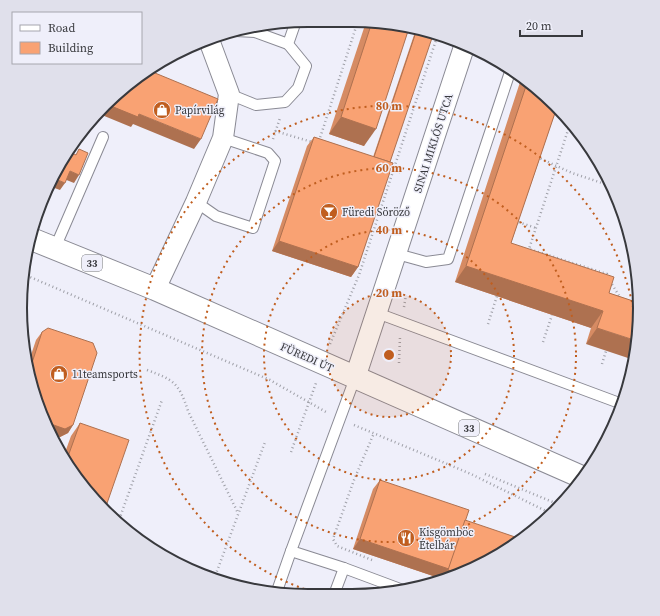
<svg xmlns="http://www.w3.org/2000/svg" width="660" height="616" viewBox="0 0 660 616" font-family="'Source Serif 4',serif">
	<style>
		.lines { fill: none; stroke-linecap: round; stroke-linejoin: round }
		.lane-casing { stroke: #8a8a94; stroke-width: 12 }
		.street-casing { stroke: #8a8a94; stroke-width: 22 }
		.primary-casing { stroke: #8a8a94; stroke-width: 24 }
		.path { stroke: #9fa0a8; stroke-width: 2.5; stroke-dasharray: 1 3; stroke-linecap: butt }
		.lane { stroke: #fff; stroke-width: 10 }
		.street { stroke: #fff; stroke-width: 20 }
		.primary { stroke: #fff; stroke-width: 22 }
		.wall { fill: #d68b63 }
		.shaded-wall { fill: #ae7150 }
		.building { fill: #f9a273; stroke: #ae7150 }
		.ring { fill: none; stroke: #c05e1f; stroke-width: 2; stroke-dasharray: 2 4 }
		.labels { text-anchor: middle; stroke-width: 3; stroke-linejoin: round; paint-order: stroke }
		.shield { fill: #efeffa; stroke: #6f7076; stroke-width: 1 }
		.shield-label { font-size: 10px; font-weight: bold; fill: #38393d }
		.poi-label { font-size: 11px; fill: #38393d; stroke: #efeffa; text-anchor: start }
		.street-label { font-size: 11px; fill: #38393d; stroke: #efeffa }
		.rim { fill: none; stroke: #38393d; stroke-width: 2 }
		.centre { fill: #c05e1f; stroke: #efeffa; stroke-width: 2 }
		.ring-label { font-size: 12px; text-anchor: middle; font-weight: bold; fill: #c05e1f; stroke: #efeffa; stroke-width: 3; stroke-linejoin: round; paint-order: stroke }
	</style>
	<rect width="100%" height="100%" fill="#efeffa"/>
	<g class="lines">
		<defs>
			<g id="lane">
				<polyline points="236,31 255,32 288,44"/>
				<polyline points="229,94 256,105 285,102 298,88 306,66 288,44 296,21"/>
				<polyline points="196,202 216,216 253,228 275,161 268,153 223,138"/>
				<polyline points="55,248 103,137"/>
				<polyline points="397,254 426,262 448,259 511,69"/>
				<polyline points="377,313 622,404"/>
				<polyline points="355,378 291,551 344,568 403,590"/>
				<polyline points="277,591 291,551"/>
				<polyline points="335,592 344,568"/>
			</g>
			<g id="street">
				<polyline points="155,289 196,202 223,138 229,94 209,40"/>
				<polyline points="355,378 465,44"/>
			</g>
			<polyline id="primary" points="29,238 155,289 584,478"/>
		</defs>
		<use href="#lane" class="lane-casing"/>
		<use href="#street" class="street-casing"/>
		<use href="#primary" class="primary-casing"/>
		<g class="path">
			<polyline points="571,121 529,249 607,274 608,276"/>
			<polyline points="275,131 312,142"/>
			<polyline points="273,139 280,118"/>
			<polyline points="319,141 357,24"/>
			<polyline points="537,157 572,173 611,186"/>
			<polyline points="388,168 402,173"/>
			<polyline points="515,221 536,228"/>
			<polyline points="23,274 270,380 326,412"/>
			<polyline points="610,281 621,299"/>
			<polyline points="404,307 406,295"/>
			<polyline points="488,324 497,296"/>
			<polyline points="543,342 552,315"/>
			<polyline points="330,344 359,275 438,34"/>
			<polyline points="399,363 400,337"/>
			<polyline points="602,364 606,351"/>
			<path d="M147,370C174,380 179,383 188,411L238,513"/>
			<polyline points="354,425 471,474 552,514"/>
			<polyline points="291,452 316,383"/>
			<polyline points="485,474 560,505"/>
			<polyline points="118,523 162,400"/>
			<polyline points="372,560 337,546 333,539 354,480 374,433"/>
			<polyline points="214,579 265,442"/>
		</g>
		<use href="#lane" class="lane"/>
		<use href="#street" class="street"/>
		<use href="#primary" class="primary"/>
	</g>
	<g class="wall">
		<polygon points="365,25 409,28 364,146 329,134"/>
		<polygon points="416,29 427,30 390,162 358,267 351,277 272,251 307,146 314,137 373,157"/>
		<polygon points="522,76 527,79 557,107 511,243 609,293 639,303 586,344 591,328 455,282"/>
		<polygon points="42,332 73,425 68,433 60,437 50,434 35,401 27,367 36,340"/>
		<polygon points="80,423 104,512 63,458 71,436"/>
		<polygon points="380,480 465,520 496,557 447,580 443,578 442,579 353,549 373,489"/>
	</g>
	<g class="shaded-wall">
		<polygon points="106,104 139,114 201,139 194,149 133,124 131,127 97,113"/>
		<polygon points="341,117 376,129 364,146 329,134"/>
		<polygon points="70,171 79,175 74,183 64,179"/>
		<polygon points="53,178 65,183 60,190 49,186"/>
		<polygon points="279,241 358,267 351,277 272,251"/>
		<polygon points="466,266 603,311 591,328 455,282"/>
		<polygon points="597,328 637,341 634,360 586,344"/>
		<polygon points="45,422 73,425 68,433 60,437 50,434"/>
		<polygon points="360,539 449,569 459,574 447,580 443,578 442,579 353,549"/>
	</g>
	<g class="building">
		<polygon points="371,25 409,28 376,129 341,117"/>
		<polygon points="417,29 427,30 434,32 390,162 374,157"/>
		<polygon points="159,63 155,73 218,99 201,139 139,114 138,117 106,104 133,79"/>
		<polygon points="528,80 557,107 511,243 614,277 609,293 639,303 639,327 637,341 597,328 603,311 466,266"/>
		<polygon points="314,137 393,163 358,267 279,241"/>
		<polygon points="79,149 88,153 79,175 70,171 65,183 53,178 58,164 68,151 76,155"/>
		<polygon points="48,328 93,343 97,353 73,425 65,429 45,422 35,401 29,372 42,332"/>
		<polygon points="80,423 129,440 104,512 66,462"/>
		<polygon points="380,480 469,510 449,569 360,539"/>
		<polygon points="465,520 521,539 496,557 459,574 448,570"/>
	</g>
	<circle cx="389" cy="355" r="62" fill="#c05e1f" fill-opacity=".12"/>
	<g class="ring">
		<circle cx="389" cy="355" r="62"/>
		<circle cx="389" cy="355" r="125"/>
		<circle cx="389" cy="355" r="187"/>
		<path d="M310 591A249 249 0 1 1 637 338"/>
	</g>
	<defs>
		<symbol id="shop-disc" viewBox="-11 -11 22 22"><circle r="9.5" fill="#c05e1f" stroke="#efeffa"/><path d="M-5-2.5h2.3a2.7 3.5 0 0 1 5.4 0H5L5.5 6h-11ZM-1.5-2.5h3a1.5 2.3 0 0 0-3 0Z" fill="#fff"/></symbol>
		<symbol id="bar-disc" viewBox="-11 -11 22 22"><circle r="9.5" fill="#c05e1f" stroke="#efeffa"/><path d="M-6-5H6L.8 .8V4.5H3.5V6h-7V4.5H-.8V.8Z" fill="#fff"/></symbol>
		<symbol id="restaurant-disc" viewBox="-11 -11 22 22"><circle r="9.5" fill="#c05e1f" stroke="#efeffa"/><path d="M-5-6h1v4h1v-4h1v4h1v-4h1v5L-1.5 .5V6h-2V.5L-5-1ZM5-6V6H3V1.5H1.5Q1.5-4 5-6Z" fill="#fff"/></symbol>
	</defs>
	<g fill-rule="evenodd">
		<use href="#shop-disc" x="152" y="100" width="20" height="20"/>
		<use href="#bar-disc" x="319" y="202" width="20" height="20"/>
		<use href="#shop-disc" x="49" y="364" width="20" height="20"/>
		<use href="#restaurant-disc" x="396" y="528" width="20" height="20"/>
	</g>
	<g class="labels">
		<g class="shield">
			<rect x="82" y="255" width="20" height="16" rx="3"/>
			<rect x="459" y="420" width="20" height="16" rx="3"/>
		</g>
		<g class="shield-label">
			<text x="92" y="267">33</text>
			<text x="469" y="432">33</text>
		</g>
		<g class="poi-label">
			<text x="175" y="114">Papírvilág</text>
			<text x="342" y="216">Füredi Söröző</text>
			<text x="72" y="378">11teamsports</text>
			<text x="419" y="536">Kisgömböc<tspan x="419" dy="13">Ételbár</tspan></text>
		</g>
		<g class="street-label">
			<text transform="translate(433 143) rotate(-72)" y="4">SINAI MIKLÓS UTCA</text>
			<text transform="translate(307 357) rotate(24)" y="4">FÜREDI ÚT</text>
		</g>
	</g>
	<path d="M0 0H660V616H0ZM308 27H352A281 281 0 0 1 633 308V308A281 281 0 0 1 352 589H308A281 281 0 0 1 27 308V308A281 281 0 0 1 308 27Z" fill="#e0e0eb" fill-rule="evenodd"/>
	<path class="rim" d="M308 27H352A281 281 0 0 1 633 308V308A281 281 0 0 1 352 589H308A281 281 0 0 1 27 308V308A281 281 0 0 1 308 27Z"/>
	<circle cx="389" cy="355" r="6" class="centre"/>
	<g class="ring-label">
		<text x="389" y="110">80 m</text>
		<text x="389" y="172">60 m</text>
		<text x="389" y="234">40 m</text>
		<text x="389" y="297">20 m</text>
	</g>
	<rect x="12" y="12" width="130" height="52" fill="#efeffa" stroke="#a6a6ae"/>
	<rect x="20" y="25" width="20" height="6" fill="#ffffff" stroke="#a6a6ae"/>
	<text x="48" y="32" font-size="12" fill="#38393d">Road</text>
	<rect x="20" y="42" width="20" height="12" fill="#f9a273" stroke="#a6a6ae"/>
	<text x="48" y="52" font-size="12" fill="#38393d">Building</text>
	<path d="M520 30v6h62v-6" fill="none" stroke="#38393d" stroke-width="2"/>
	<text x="526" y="30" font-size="12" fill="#38393d" stroke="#efeffa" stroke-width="3" paint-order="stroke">20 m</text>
</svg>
